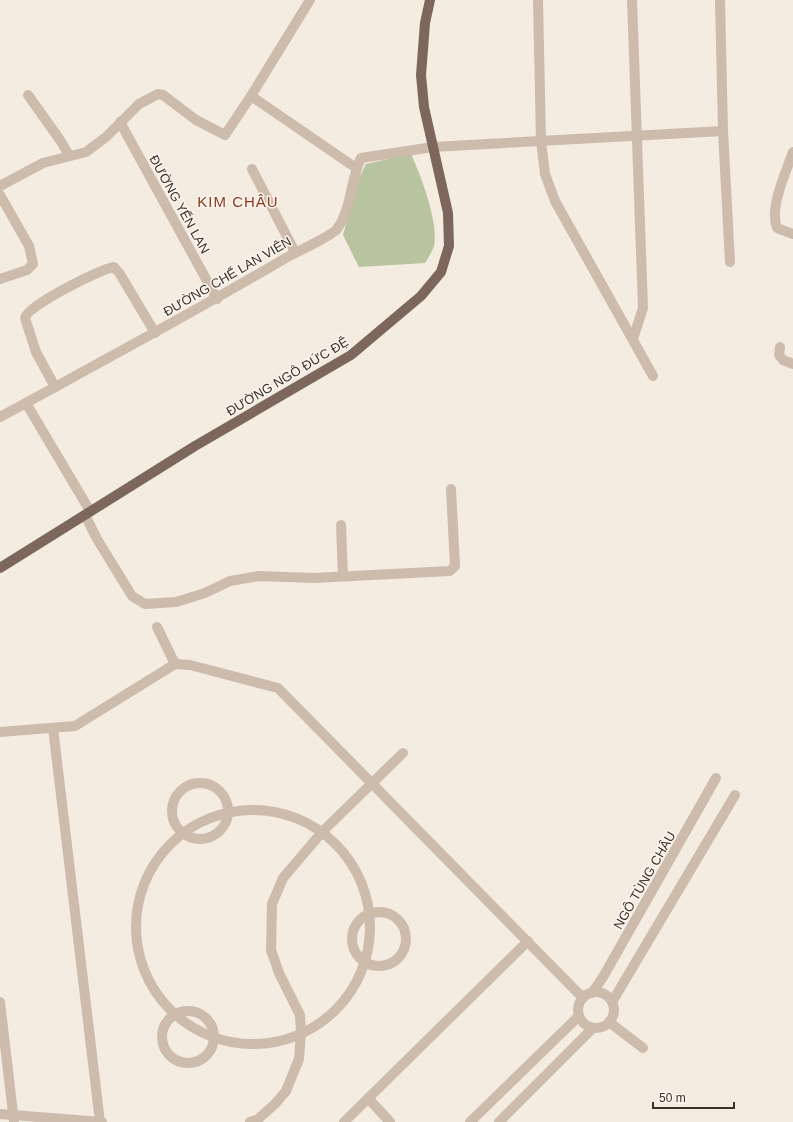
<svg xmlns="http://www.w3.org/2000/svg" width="793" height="1122" viewBox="0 0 793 1122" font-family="Arial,sans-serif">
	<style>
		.green { fill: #b8c4a0 }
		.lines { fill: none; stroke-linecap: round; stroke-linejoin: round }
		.minor { stroke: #cdbbac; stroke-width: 10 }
		.major { stroke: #7d675c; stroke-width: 10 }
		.labels { text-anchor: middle; stroke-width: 3; stroke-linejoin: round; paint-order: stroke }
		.street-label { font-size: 13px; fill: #3b302b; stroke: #fbf5ee }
		.quarter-label { font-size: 15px; letter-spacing: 1px; fill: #8c3b22; stroke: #fbf5ee }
	</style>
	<rect width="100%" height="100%" fill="#f4ebe1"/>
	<path class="green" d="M411,154C421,176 439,223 434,246C432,252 428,258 425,263L359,267L343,235L360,176L366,164Z"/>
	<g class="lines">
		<g class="minor">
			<polyline points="538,0 541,141 545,174 555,201 653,376"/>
			<polyline points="632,0 643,308 633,339"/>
			<polyline points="720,0 723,131 730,262"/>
			<polyline points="28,95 60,140 69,155"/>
			<polyline points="251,96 310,0"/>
			<polyline points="120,122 217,299"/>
			<path d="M793,152C786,172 769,208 777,228L793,234"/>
			<polyline points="252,169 295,252"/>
			<polyline points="0,186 43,163 86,152 106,137 139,104 158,94 163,95 196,120 225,135 251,96 356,168"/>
			<polyline points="0,195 29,246 33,264 27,270 0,279"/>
			<polyline points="780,347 779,355 783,360 793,364"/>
			<path d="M55,387L36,352L25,318C27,306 100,269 114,267L120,274L155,333"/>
			<polyline points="26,403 90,511"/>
			<path d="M0,417C95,365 191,314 284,259C294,253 332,236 337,229C352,208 350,181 361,158L433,147L723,131"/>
			<polyline points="85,515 97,539 132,596 145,604 176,602 205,593 230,581 259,576 314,578 450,571 455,566 451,489"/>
			<polyline points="341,525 343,576"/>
			<polyline points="157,627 175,664"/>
			<polyline points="53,728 100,1122"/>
			<polyline points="0,732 75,726 175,664 190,665 278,688 583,998"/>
			<circle cx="200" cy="811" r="28"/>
			<circle cx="253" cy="927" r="117"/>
			<circle cx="379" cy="939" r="27"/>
			<circle cx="596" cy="1010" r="18"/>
			<polyline points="592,993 603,977 716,778"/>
			<polyline points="0,1002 14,1122"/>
			<polyline points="612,1002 735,795"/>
			<circle cx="188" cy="1037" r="26"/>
			<polyline points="609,1022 643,1048"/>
			<polyline points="368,1098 390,1122"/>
			<polyline points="0,1114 102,1122"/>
			<polyline points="250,1122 258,1119 275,1104 286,1091 299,1059 301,1033 300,1015 279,973 271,950 272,904 283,878 323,831 403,753"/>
			<polyline points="344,1122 528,941"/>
			<polyline points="470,1122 579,1016"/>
			<polyline points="499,1122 593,1028"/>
		</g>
		<polyline class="major" points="0,568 195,446 351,355 421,296 441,272 449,246 448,213 424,107 421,75 425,23 430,0"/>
	</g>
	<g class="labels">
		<g class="street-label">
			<text transform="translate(180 204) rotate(61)" y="5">ĐƯỜNG YẾN LAN</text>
			<text transform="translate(227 276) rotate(-30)" y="5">ĐƯỜNG CHẾ LAN VIÊN</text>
			<text transform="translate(287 376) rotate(-31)" y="5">ĐƯỜNG NGÔ ĐỨC ĐỆ</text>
			<text transform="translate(644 880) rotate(-60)" y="5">NGÔ TÙNG CHÂU</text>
		</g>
		<g class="quarter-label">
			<text x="238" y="207">KIM CHÂU</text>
		</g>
	</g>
	<path d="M653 1102v6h81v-6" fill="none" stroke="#3b302b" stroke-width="2"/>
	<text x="659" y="1102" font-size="12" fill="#3b302b" stroke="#fbf5ee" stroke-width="3" paint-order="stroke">50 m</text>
</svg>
